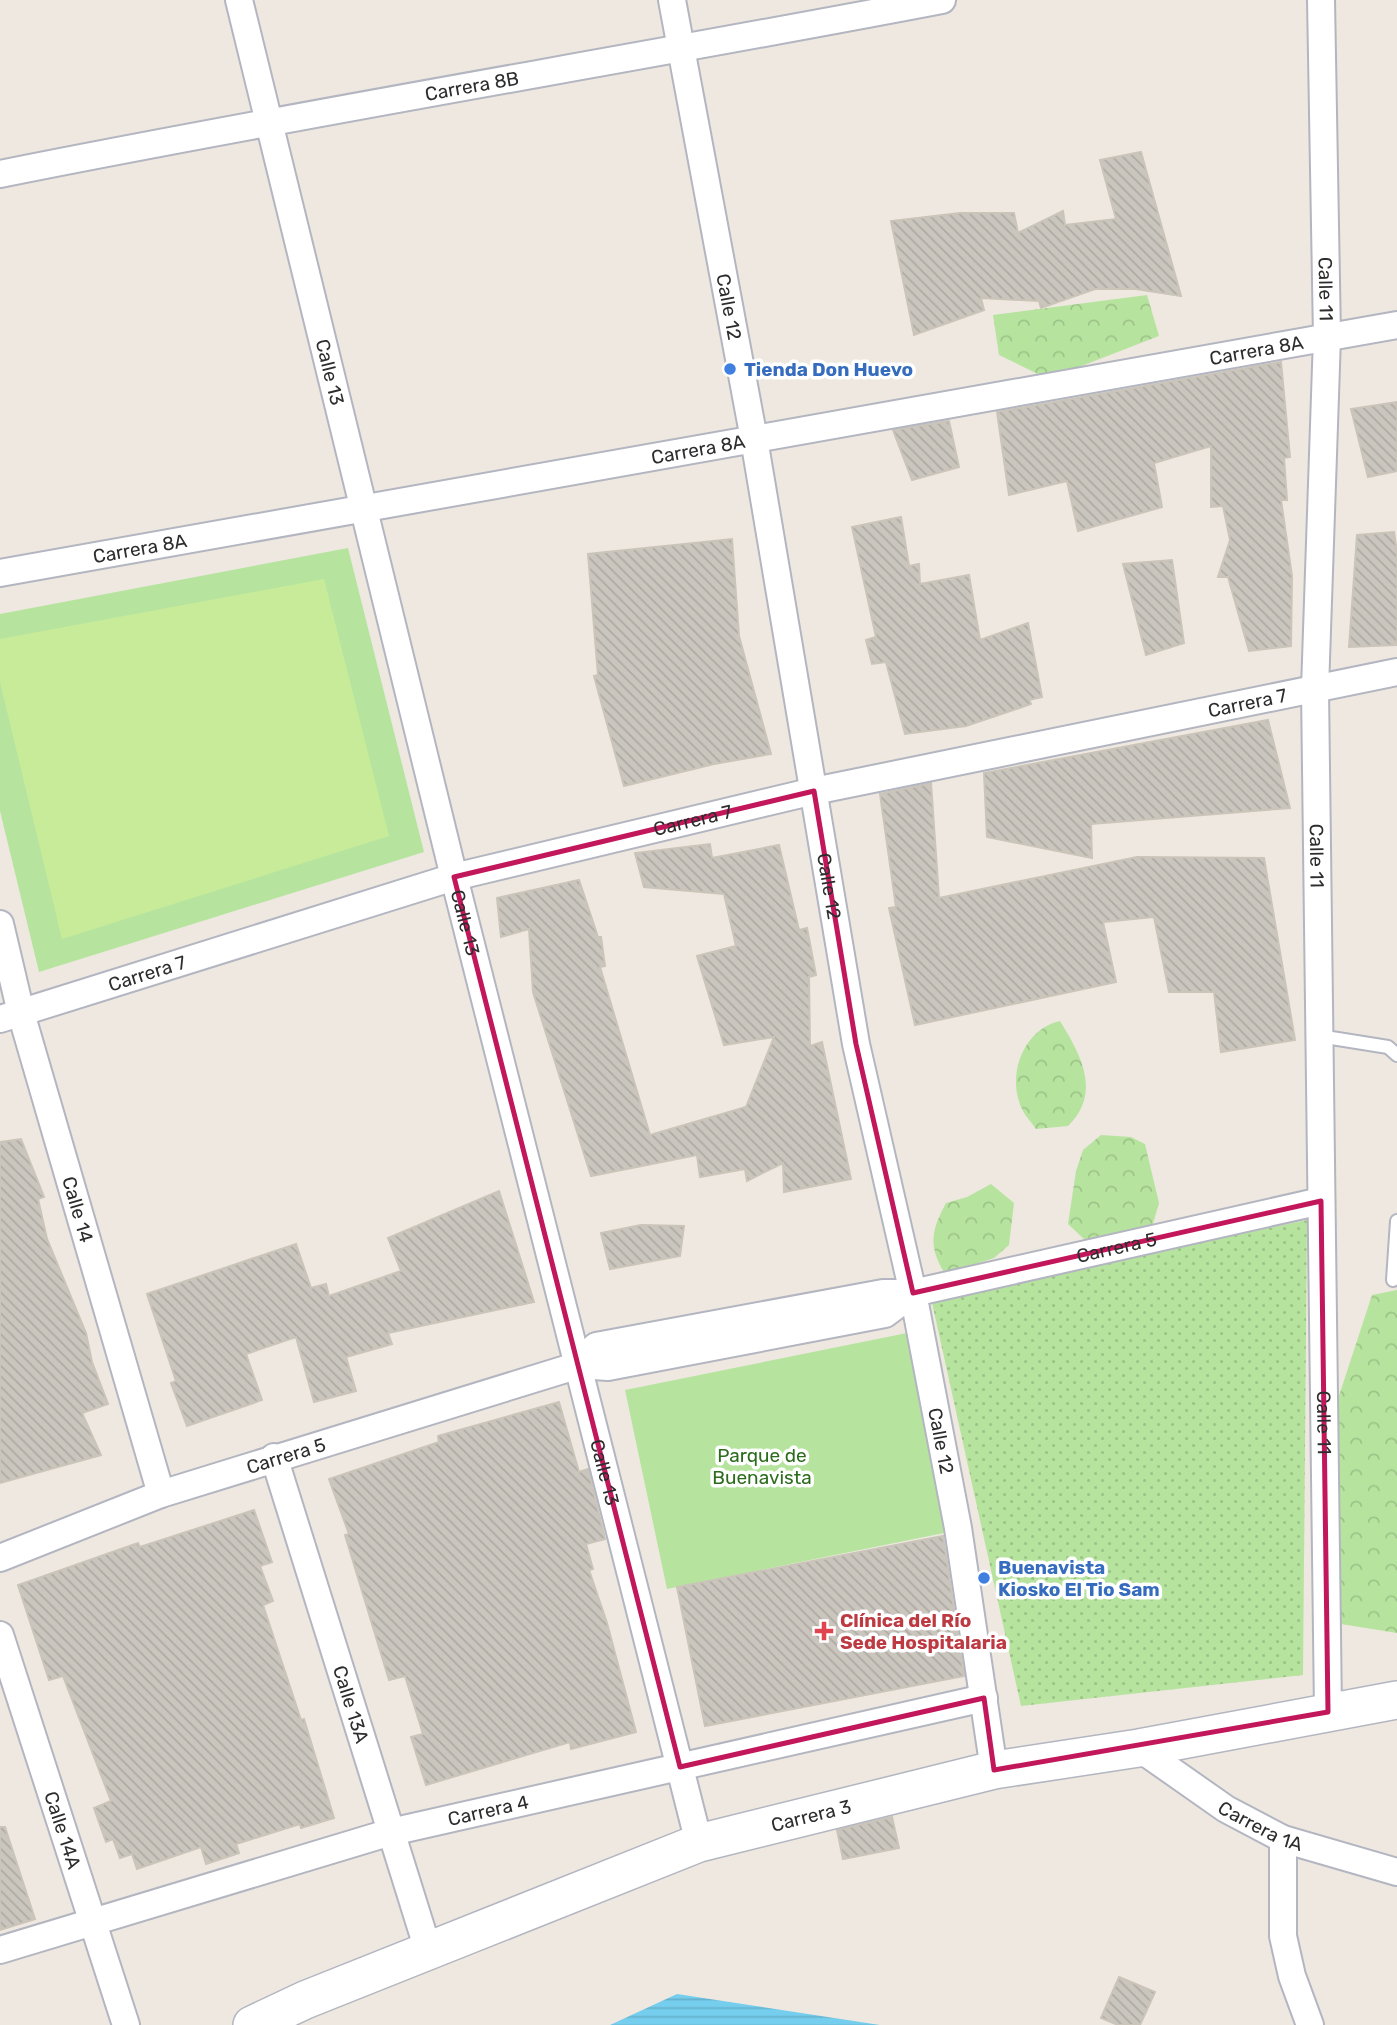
<svg xmlns="http://www.w3.org/2000/svg" width="1397" height="2025" viewBox="0 0 1397 2025" font-family="Rubik,sans-serif">
	<style>
		.grass { fill: url(#grass-dots) }
		.forest { fill: url(#forest-crowns) }
		.park { fill: #b6e49e }
		.pitch { fill: #c8eb9a }
		.water { fill: url(#water-rules) }
		.building { fill: url(#building-back-hatch); stroke: #cac4b9; stroke-width: 2 }
		.lines { fill: none; stroke-linecap: round; stroke-linejoin: round }
		.lane-casing { stroke: #b3b6c0; stroke-width: 16 }
		.street-casing { stroke: #b3b6c0; stroke-width: 30 }
		.secondary-casing { stroke: #b3b6c0; stroke-width: 40 }
		.lane { stroke: #fff; stroke-width: 12 }
		.street { stroke: #fff; stroke-width: 26 }
		.secondary { stroke: #fff; stroke-width: 37 }
		.marked { fill: none; stroke: #c2185b; stroke-width: 5; stroke-linejoin: round }
		.shop-dot { fill: #3f7fe0; stroke: #fff; stroke-width: 2.5 }
		.health-dot { fill: #e0444e; stroke: #fff; stroke-width: 2.5 }
		.labels { text-anchor: middle; stroke-width: 7; stroke-linejoin: round; paint-order: stroke }
		.street-label { font-size: 19px; fill: #2d2d2d; stroke: #fff }
		.shop-label { font-size: 19px; font-weight: bold; fill: #366cbe; stroke: #fff; text-anchor: start }
		.park-label { font-size: 19px; fill: #2c6c1c; stroke: #fff }
		.health-label { font-size: 19px; font-weight: bold; fill: #be3a42; stroke: #fff; text-anchor: start }
	</style>
	<defs>
		<pattern id="grass-dots" width="8" height="8" patternUnits="userSpaceOnUse" patternTransform="scale(1.75)"><rect width="8" height="8" fill="#b6e49e"/><path d="M2 2h.1M6 6h.1" fill="none" stroke="#9dc488" stroke-width="1.8" stroke-linecap="round"/></pattern>
		<pattern id="forest-crowns" width="20" height="18" patternUnits="userSpaceOnUse" patternTransform="scale(1.75)"><rect width="20" height="18" fill="#b6e49e"/><path d="M2 6a3 3 0 1 1 6 0M12 15a3 3 0 1 1 6 0" fill="none" stroke="#9dc488"/></pattern>
		<pattern id="water-rules" width="6" height="5" patternUnits="userSpaceOnUse" patternTransform="scale(1.75)"><rect width="6" height="5" fill="#75ceee"/><path d="M0 2.5h6" fill="none" stroke="#66b1cc"/></pattern>
		<pattern id="building-back-hatch" width="6" height="6" patternUnits="userSpaceOnUse" patternTransform="scale(1.75)"><rect width="6" height="6" fill="#cac6be"/><path d="M-1 5l2 2M0 0l6 6M5-1l2 2" fill="none" stroke="#aeaaa4"/></pattern>
	</defs>
	<rect width="100%" height="100%" fill="#eee8e0"/>
	<polygon class="grass" points="1307,1220 1303,1675 1021,1706 931,1298"/>
	<g class="forest">
		<polygon points="1147,295 1159,336 1048,379 999,355 993,315"/>
		<path d="M1060,1021C1081,1055 1102,1093 1068,1126L1036,1129C1032,1123 1026,1117 1023,1111C1005,1077 1023,1029 1060,1021Z"/>
		<polygon points="1101,1135 1131,1137 1145,1144 1159,1203 1152,1227 1085,1240 1068,1224 1076,1171 1083,1150"/>
		<path d="M991,1184L1014,1203L1009,1245L994,1258L945,1274C928,1246 931,1231 946,1203L967,1197Z"/>
		<polygon points="1397,1290 1397,1633 1341,1624 1335,1569 1333,1414 1372,1295"/>
	</g>
	<g class="park">
		<polygon points="348,548 424,852 39,972 0,811 0,614"/>
		<polygon points="907,1333 949,1532 667,1589 625,1390"/>
	</g>
	<polygon class="pitch" points="324,579 389,836 62,939 0,682 0,639"/>
	<polygon class="water" points="677,1994 880,2025 610,2025"/>
	<g class="building">
		<polygon points="1141,152 1181,296 1136,289 1095,289 1041,308 1039,301 981,298 984,310 914,335 891,221 960,213 1014,213 1018,233 1063,211 1065,225 1116,219 1100,160"/>
		<polygon points="1281,362 1290,457 1284,458 1287,500 1281,500 1292,576 1291,646 1249,651 1228,577 1218,577 1230,540 1223,506 1211,507 1211,446 1154,463 1162,507 1078,531 1067,481 1009,495 997,412"/>
		<polygon points="1397,402 1397,471 1368,477 1351,409"/>
		<polygon points="949,421 959,467 912,480 893,430"/>
		<polygon points="901,517 909,566 919,564 920,584 969,575 980,640 1028,623 1042,697 1029,700 1031,704 966,726 905,734 886,662 872,664 866,640 876,637 852,527"/>
		<polygon points="1394,532 1397,552 1397,645 1349,647 1357,535"/>
		<polygon points="732,539 739,636 771,754 714,764 624,786 594,676 598,675 588,554"/>
		<polygon points="1172,560 1184,643 1146,655 1123,564"/>
		<polygon points="1268,720 1290,808 1091,824 1092,858 987,837 984,773"/>
		<polygon points="931,783 939,898 1137,857 1264,858 1295,1040 1221,1052 1214,992 1169,992 1154,917 1103,922 1116,982 915,1025 889,908 896,907 880,794"/>
		<polygon points="710,844 712,858 779,845 799,930 807,928 816,975 809,977 810,1046 822,1042 851,1179 784,1192 783,1163 747,1181 745,1169 700,1177 697,1155 591,1176 533,992 529,929 501,937 497,898 579,880 598,937 601,937 605,966 600,967 650,1135 746,1107 774,1037 724,1045 697,956 736,946 724,894 644,887 635,853"/>
		<polygon points="21,1139 44,1197 38,1199 47,1239 86,1333 92,1362 108,1404 82,1413 101,1455 0,1483 0,1142"/>
		<polygon points="499,1191 534,1302 388,1333 392,1344 346,1357 356,1391 314,1402 296,1337 246,1354 262,1400 187,1426 171,1383 176,1381 147,1294 296,1244 311,1288 326,1284 329,1296 401,1271 388,1238"/>
		<polygon points="641,1225 684,1226 680,1256 610,1269 601,1233"/>
		<polygon points="559,1402 579,1472 588,1469 596,1502 605,1539 586,1544 593,1569 589,1570 607,1623 636,1732 571,1749 570,1742 426,1785 411,1737 423,1734 405,1676 389,1680 345,1535 349,1534 329,1479 439,1442 438,1436"/>
		<polygon points="254,1510 272,1562 260,1566 273,1601 263,1605 301,1720 304,1719 334,1818 301,1828 300,1824 236,1844 239,1853 206,1864 201,1847 137,1869 132,1854 120,1858 113,1839 106,1842 94,1808 111,1801 63,1676 49,1680 18,1585 138,1543 140,1547"/>
		<polygon points="943,1536 964,1676 705,1726 677,1587"/>
		<polygon points="892,1817 899,1848 843,1859 837,1830"/>
		<polygon points="0,1827 5,1827 35,1919 0,1930"/>
		<polygon points="1119,1977 1155,1992 1140,2025 1118,2025 1101,2018"/>
	</g>
	<g class="lines">
		<defs>
			<g id="lane">
				<polyline points="1319,1036 1388,1047 1397,1055"/>
				<polyline points="1393,1280 1397,1221"/>
			</g>
			<g id="street">
				<path id="s1" d="M239,0L454,877L699,1843"/>
				<path id="s2" d="M672,0L754,439L856,1044L913,1293L958,1528L994,1770"/>
				<path id="s3" d="M1321,0L1327,337L1315,689L1328,1712"/>
				<path id="s4" d="M0,174C313,111 628,60 942,0"/>
				<path id="s5" d="M0,573L1397,325"/>
				<path id="s6" d="M0,924L21,1013L161,1494"/>
				<path id="s7" d="M0,1019L454,877L814,791L1397,672"/>
				<path id="s8" d="M579,1365L596,1346L883,1293H913L1321,1201"/>
				<path id="s9" d="M274,1457L429,1953"/>
				<path id="s10" d="M0,1558L161,1494L579,1365L608,1367L885,1314L913,1293"/>
				<path id="s11" d="M0,1635L126,2025"/>
				<path id="s12" d="M1139,1748L1226,1809L1283,1839L1397,1872"/>
				<polyline points="1283,1839 1283,1936 1292,1976 1310,2025"/>
				<path id="s13" d="M0,1950L391,1832L984,1698"/>
			</g>
			<g id="secondary">
				<path id="s14" d="M252,2025L305,2000L699,1843L994,1770L1139,1748L1397,1700"/>
			</g>
		</defs>
		<use href="#lane" class="lane-casing"/>
		<use href="#street" class="street-casing"/>
		<use href="#secondary" class="secondary-casing"/>
		<use href="#lane" class="lane"/>
		<use href="#street" class="street"/>
		<use href="#secondary" class="secondary"/>
	</g>
	<path class="marked" d="M814,791L856,1044L913,1293L1321,1201L1328,1712L994,1770L984,1698L680,1767L454,877Z"/>
	<g class="shop-dot">
		<circle cx="730" cy="369" r="7"/>
		<circle cx="984" cy="1578" r="7"/>
	</g>
	<path class="health-dot" d="M820.5 1620.5h7v7h7v7h-7v7h-7v-7h-7v-7h7z"/>
	<g class="labels">
		<g class="street-label">
			<text dy="7" stroke="none"><textPath href="#s4" startOffset="480">Carrera 8B</textPath></text>
			<text dy="7" stroke="none"><textPath href="#s3" startOffset="289">Calle 11</textPath></text>
			<text dy="7" stroke="none"><textPath href="#s2" startOffset="312">Calle 12</textPath></text>
			<text dy="7" stroke="none"><textPath href="#s5" startOffset="1276">Carrera 8A</textPath></text>
			<text dy="7" stroke="none"><textPath href="#s1" startOffset="383">Calle 13</textPath></text>
			<text dy="7" stroke="none"><textPath href="#s5" startOffset="709">Carrera 8A</textPath></text>
			<text dy="7" stroke="none"><textPath href="#s5" startOffset="142">Carrera 8A</textPath></text>
			<text dy="7" stroke="none"><textPath href="#s7" startOffset="1288">Carrera 7</textPath></text>
			<text dy="7" stroke="none"><textPath href="#s7" startOffset="721">Carrera 7</textPath></text>
			<text dy="7" stroke="none"><textPath href="#s3" startOffset="856">Calle 11</textPath></text>
			<text dy="7" stroke="none"><textPath href="#s2" startOffset="900">Calle 12</textPath></text>
			<text dy="7" stroke="none"><textPath href="#s1" startOffset="950">Calle 13</textPath></text>
			<text dy="7" stroke="none"><textPath href="#s7" startOffset="154">Carrera 7</textPath></text>
			<text dy="7" stroke="none"><textPath href="#s6" startOffset="296">Calle 14</textPath></text>
			<text dy="7" stroke="none"><textPath href="#s8" startOffset="556">Carrera 5</textPath></text>
			<text dy="7" stroke="none"><textPath href="#s3" startOffset="1423">Calle 11</textPath></text>
			<text dy="7" stroke="none"><textPath href="#s2" startOffset="1466">Calle 12</textPath></text>
			<text dy="7" stroke="none"><textPath href="#s10" startOffset="304">Carrera 5</textPath></text>
			<text dy="7" stroke="none"><textPath href="#s1" startOffset="1517">Calle 13</textPath></text>
			<text dy="7" stroke="none"><textPath href="#s9" startOffset="259">Calle 13A</textPath></text>
			<text dy="7" stroke="none"><textPath href="#s13" startOffset="508">Carrera 4</textPath></text>
			<text dy="7" stroke="none"><textPath href="#s14" startOffset="598">Carrera 3</textPath></text>
			<text dy="7" stroke="none"><textPath href="#s12" startOffset="145">Carrera 1A</textPath></text>
			<text dy="7" stroke="none"><textPath href="#s11" startOffset="205">Calle 14A</textPath></text>
		</g>
		<g class="shop-label">
			<text x="744" y="376">Tienda Don Huevo</text>
			<text x="998" y="1574">Buenavista<tspan x="998" dy="22">Kiosko El Tio Sam</tspan></text>
		</g>
		<g class="park-label">
			<text x="762" y="1462">Parque de<tspan x="762" dy="22">Buenavista</tspan></text>
		</g>
		<g class="health-label">
			<text x="840" y="1627">Clínica del Río<tspan x="840" dy="22">Sede Hospitalaria</tspan></text>
		</g>
	</g>
</svg>
